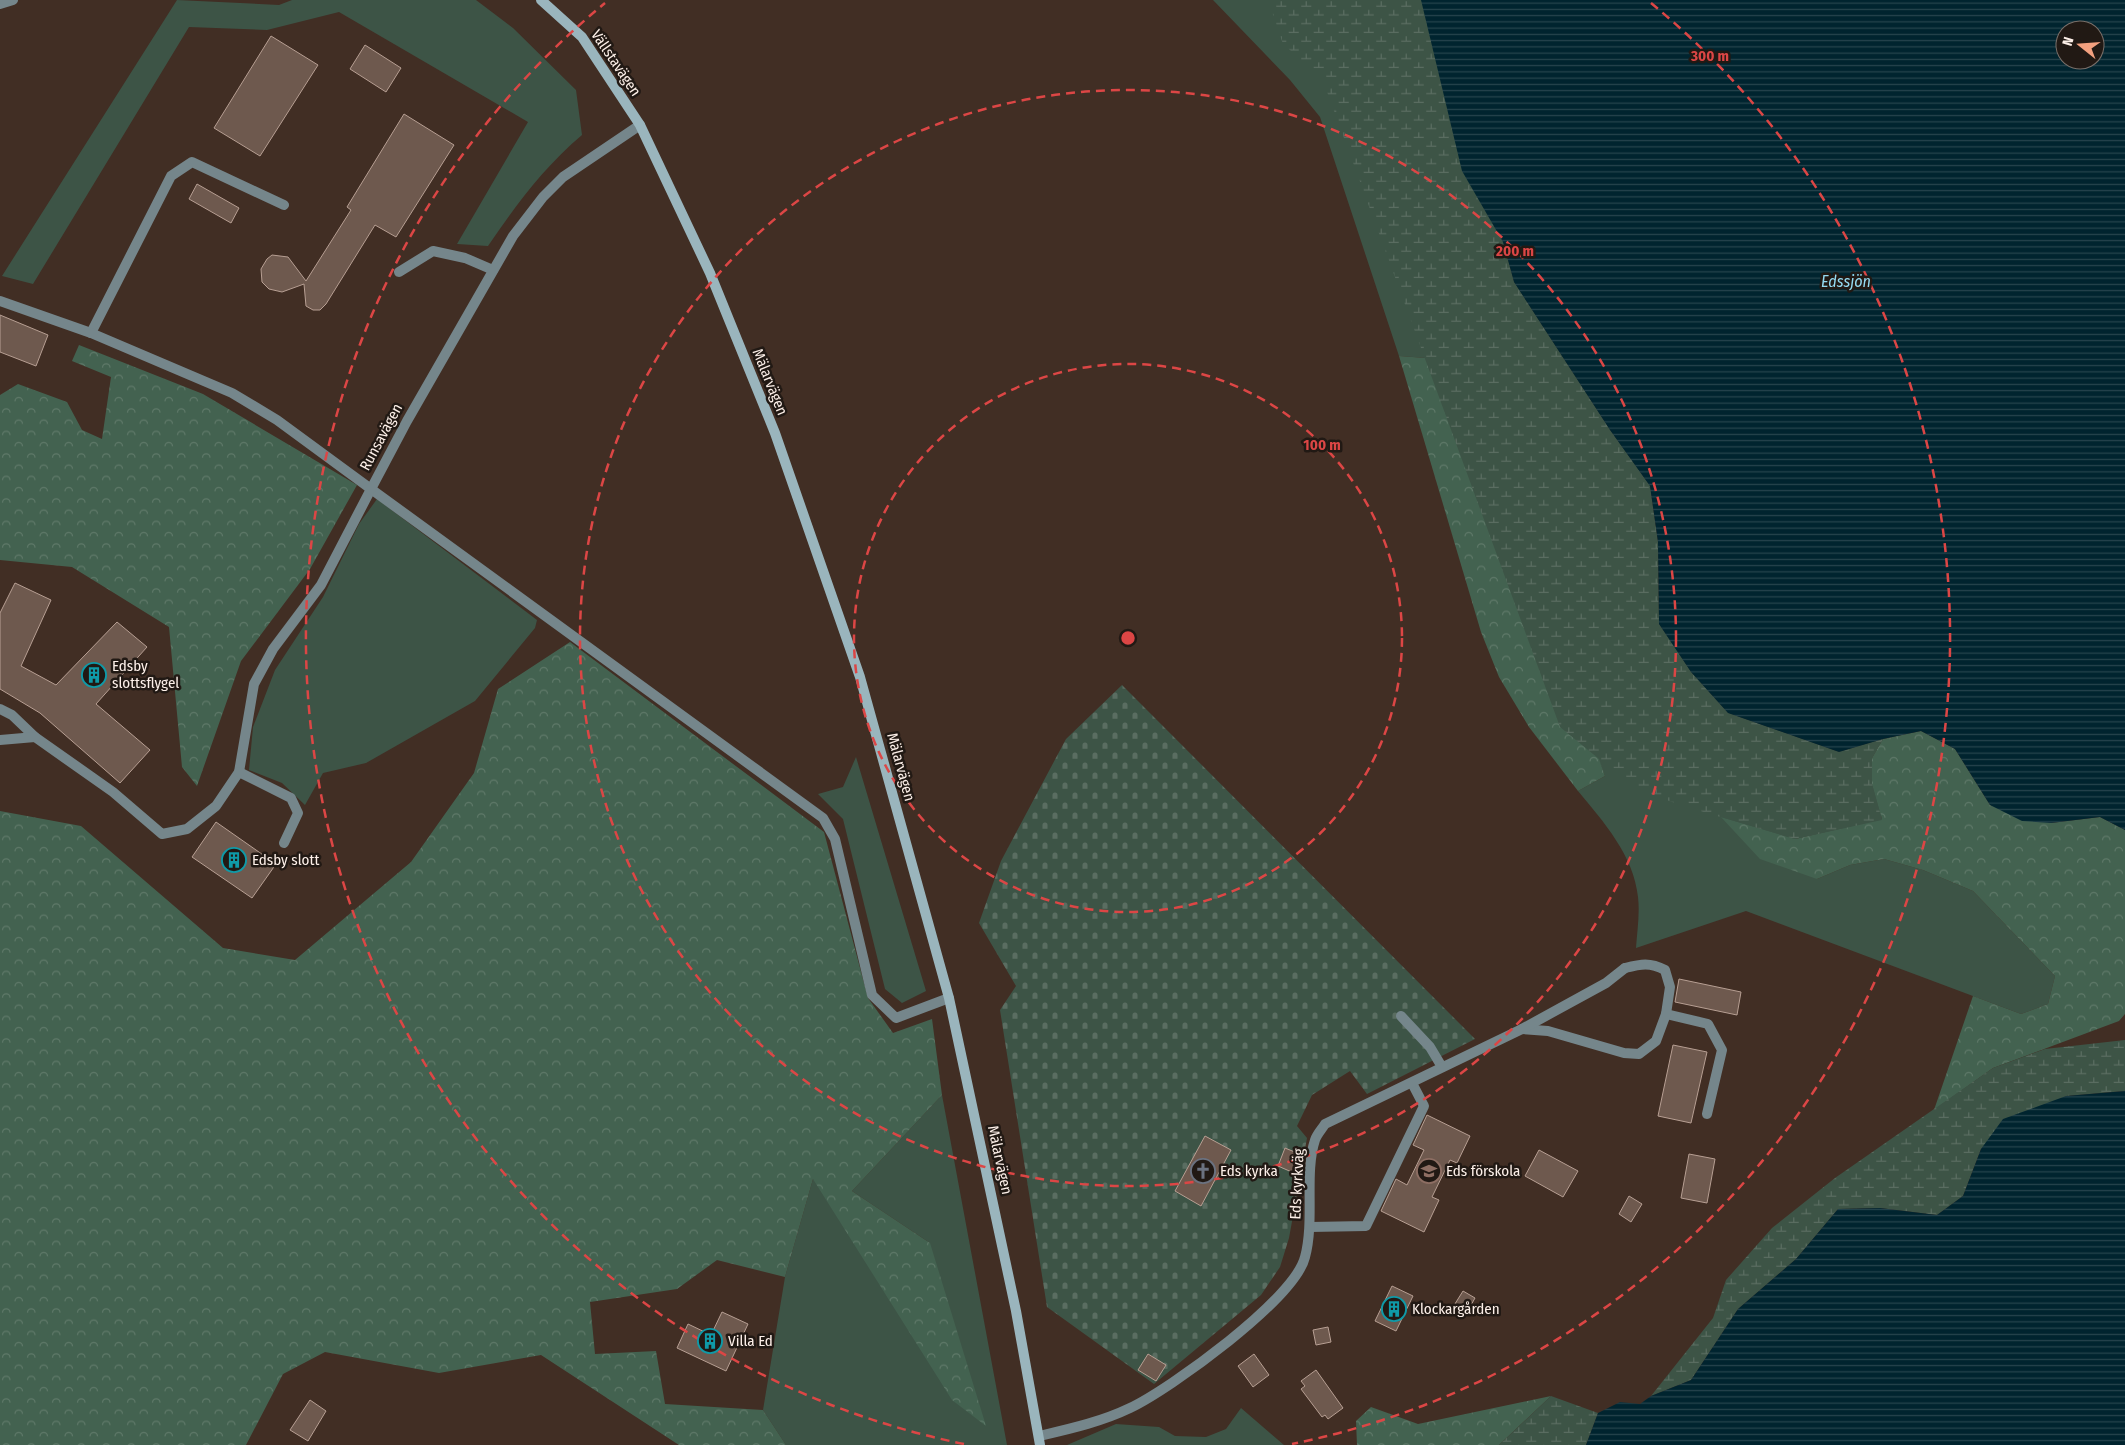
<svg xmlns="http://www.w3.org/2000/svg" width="2125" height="1445" viewBox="0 0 2125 1445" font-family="'Fira Sans Condensed',sans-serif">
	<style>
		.green { fill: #3d5446 }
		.forest { fill: url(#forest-crowns) }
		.wetland { fill: url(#wetland-marsh) }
		.cemetery { fill: url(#cemetery-stones) }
		.water { fill: url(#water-rules); fill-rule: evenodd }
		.building { fill: #6e594e; stroke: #b79f93 }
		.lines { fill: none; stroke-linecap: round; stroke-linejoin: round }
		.service { stroke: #75868b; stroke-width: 10 }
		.minor { stroke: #75868b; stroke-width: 10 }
		.tertiary { stroke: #75868b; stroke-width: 10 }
		.secondary { stroke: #9ab5bd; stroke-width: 10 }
		.ring { fill: none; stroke: #dc4645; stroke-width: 2.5; stroke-dasharray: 9 6 }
		.labels { text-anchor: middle; stroke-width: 5; stroke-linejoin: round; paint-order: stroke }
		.street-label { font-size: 15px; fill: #fdf0e9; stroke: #211914 }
		.poi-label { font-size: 15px; fill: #fdf0e9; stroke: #211914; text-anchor: start }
		.water-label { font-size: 16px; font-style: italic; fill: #94daf1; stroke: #211914 }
		.centre { fill: #dc4645; stroke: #211914; stroke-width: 2.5 }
		.ring-label { font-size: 15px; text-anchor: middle; font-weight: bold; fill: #dc4645; stroke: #211914; stroke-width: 5; stroke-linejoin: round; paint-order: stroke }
	</style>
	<defs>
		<pattern id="forest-crowns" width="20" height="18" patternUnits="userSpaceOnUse" patternTransform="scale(1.25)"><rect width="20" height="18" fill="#436250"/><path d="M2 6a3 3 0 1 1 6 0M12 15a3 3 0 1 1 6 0" fill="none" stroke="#5f7969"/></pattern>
		<pattern id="wetland-marsh" width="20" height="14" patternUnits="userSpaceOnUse" patternTransform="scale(1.25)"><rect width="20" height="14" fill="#3d5446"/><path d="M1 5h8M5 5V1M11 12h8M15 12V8" fill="none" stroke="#5a6d61"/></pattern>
		<pattern id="cemetery-stones" width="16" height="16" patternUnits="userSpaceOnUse" patternTransform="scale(1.25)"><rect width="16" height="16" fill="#3d5446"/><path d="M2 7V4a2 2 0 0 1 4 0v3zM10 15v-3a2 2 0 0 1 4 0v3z" fill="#5a6d61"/></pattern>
		<pattern id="water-rules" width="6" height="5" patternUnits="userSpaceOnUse" patternTransform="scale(1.25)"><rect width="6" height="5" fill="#00242f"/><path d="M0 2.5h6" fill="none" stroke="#26444d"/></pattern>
	</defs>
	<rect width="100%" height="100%" fill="#412e24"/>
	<g class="green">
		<path d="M177,0L279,5L292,0H476L513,28L576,90L582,135C544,167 516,205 488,246L457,244L528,122L339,12L267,30L189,27L33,284L2,276Z"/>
		<path d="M1213,0H1422L1503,242L1514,282L1610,430L1650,486L1659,624L1691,672L1728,713L1839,752L1883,739L1872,758L1882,820L1795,839L1817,879L1850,865L1884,859L1923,870L1973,891L2055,976L2048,1004L2021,1014L1746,911L1636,948C1637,932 1640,914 1638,897C1634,856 1603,821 1578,791L1605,776L1439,359L1399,356L1320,117L1290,80Z"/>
		<polygon points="377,499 537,620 535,628 475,701 366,763 323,773 305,805 282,783 249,770 253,727 275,670 323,597 359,524"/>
		<polygon points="856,757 926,991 902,1003 885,989 843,819 818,794 843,787"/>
		<polygon points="942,1095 1007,1445 786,1445 763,1410 785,1277 813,1179 930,1243 852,1191"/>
		<polygon points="1241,1408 1284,1445 1067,1445 1116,1424 1159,1427 1175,1436 1206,1437 1226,1429"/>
	</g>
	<g class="forest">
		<polygon points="79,345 203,394 357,485 310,569 241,661 197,786 182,767 169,627 72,567 0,560 0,395 18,384 67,402 82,430 102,439 111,377 72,361"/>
		<polygon points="1399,356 1439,359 1585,720 1605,776 1578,791 1529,727 1499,677 1481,632"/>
		<polygon points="570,642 824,832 868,998 893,1033 932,1019 942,1095 852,1191 930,1243 986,1426 952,1400 813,1179 785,1277 717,1260 677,1289 590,1302 595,1354 656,1351 665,1404 763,1410 786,1445 679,1445 541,1355 439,1373 325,1352 283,1374 246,1445 0,1445 0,811 81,826 223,948 295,960 411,862 474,773 498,689"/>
		<polygon points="1921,731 1955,749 1990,805 2051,823 2100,817 2125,830 2125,1014 2119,1021 1993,1068 1934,1110 1973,996 2021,1014 2048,1004 2055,976 1973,891 1923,870 1884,859 1850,865 1817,879 1760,859 1721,817 1795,839 1882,819 1872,784 1872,758 1883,739"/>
		<polygon points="1551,1396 1499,1445 1357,1445 1356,1421 1371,1407 1418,1424"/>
	</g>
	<g class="wetland">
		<polygon points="1268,0 1421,0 1462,171 1503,242 1514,282 1610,430 1650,486 1658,542 1659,624 1691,672 1728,713 1839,752 1883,739 1872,758 1872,784 1882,820 1795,839 1690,808 1637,790 1560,727 1322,78 1283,44"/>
		<polygon points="2125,1040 2125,1091 2066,1096 1981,1149 1963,1196 1937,1215 1880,1208 1838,1209 1796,1259 1738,1309 1691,1380 1651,1396 1713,1318 1726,1280 1772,1228 1835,1178 1993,1068 2045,1049"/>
		<polygon points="1551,1396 1598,1413 1586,1445 1499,1445"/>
	</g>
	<polygon class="cemetery" points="1122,685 1475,1039 1367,1094 1350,1071 1312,1095 1297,1126 1307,1138 1289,1238 1280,1267 1261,1295 1154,1384 1047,1307 1000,1010 1016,986 979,923 1001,861 1066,739"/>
	<g class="water">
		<path d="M1421,0H2125V830L2100,817L2051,823L2022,821L1990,805L1955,749L1921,731L1883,739L1839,752L1728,713L1691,672L1659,624L1658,542L1650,486L1610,430L1514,282L1503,242L1462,171ZM2065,30H2095V60H2065Z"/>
		<polygon points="2125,1091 2125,1445 1586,1445 1598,1413 1620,1402 1640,1404 1651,1396 1691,1380 1738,1309 1796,1259 1838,1209 1880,1208 1937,1215 1963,1196 1981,1149 2003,1119 2066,1096"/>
	</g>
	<g class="building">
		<polygon points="271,36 318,65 260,156 214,128"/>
		<polygon points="365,45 401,68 386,92 350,69"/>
		<polygon points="404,114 454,145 396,237 375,225 326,304 320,310 313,310 306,306 304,284 282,292 269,289 262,282 261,269 267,259 272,255 288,257 306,281 351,210 347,207"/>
		<polygon points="197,184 239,208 231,223 189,199"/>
		<polygon points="0,315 48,335 36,366 0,352"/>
		<polygon points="15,583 51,600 21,666 56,685 117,622 147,647 96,704 150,750 120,783 40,713 0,689 0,613"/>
		<polygon points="216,822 276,864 252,898 192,857"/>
		<polygon points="1679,979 1741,992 1737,1015 1675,1002"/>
		<polygon points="1673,1045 1707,1052 1691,1123 1658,1116"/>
		<polygon points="1427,1115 1470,1136 1457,1163 1450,1160 1432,1197 1439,1200 1424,1232 1381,1211 1396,1179 1407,1185 1424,1150 1413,1145"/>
		<polygon points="1205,1136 1231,1150 1201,1206 1175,1191"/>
		<polygon points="1285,1148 1302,1155 1294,1173 1278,1166"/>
		<polygon points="1539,1150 1578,1171 1563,1197 1525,1176"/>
		<polygon points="1689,1154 1715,1159 1707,1203 1681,1198"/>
		<polygon points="1629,1196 1642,1204 1631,1222 1619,1214"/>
		<polygon points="1392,1286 1413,1296 1396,1331 1375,1321"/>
		<polygon points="1463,1291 1475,1298 1466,1314 1453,1307"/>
		<polygon points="722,1312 748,1324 726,1371 677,1348 688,1324 711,1335"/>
		<polygon points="1328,1327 1331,1342 1316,1345 1313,1330"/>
		<polygon points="1148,1354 1166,1365 1156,1381 1138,1370"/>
		<polygon points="1254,1354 1269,1375 1253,1387 1238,1366"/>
		<polygon points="1316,1370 1343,1408 1328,1419 1325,1415 1322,1417 1301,1389 1305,1386 1301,1381"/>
		<polygon points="310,1400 326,1411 308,1441 290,1430"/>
	</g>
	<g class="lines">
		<g class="service">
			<polyline points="399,272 433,251 465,258 493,270"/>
			<polyline points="91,333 171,176 192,162 284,205"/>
			<polyline points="0,709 12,715 35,737 113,792 162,834 187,829 216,806 239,772 254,684 273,649 321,585 371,489"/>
			<polyline points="0,740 35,737"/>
			<polyline points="239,772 291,798 298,813 284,843"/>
			<polyline points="1666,1014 1708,1024 1722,1050 1707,1114"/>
			<polyline points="1401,1016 1430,1047 1442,1067"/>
			<path d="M1522,1029L1548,1031L1624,1053L1639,1054L1656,1041L1666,1014L1670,987L1665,970C1650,962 1641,964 1625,968"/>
			<polyline points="1310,1227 1366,1226 1424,1106 1412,1083"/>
		</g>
		<g class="minor">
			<polyline points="0,4 13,0"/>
			<polyline points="371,489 823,818 835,839 872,995 896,1018 949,998"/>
			<path d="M1039,1436C1069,1429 1101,1422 1130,1408C1170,1389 1295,1299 1305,1257C1315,1220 1304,1173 1315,1140C1317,1134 1322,1129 1325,1124L1522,1029L1606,983L1625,968"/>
		</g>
		<polyline class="tertiary" points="0,301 91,333 232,393 277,420 371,489 407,421 513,236 543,197 563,177 640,125"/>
		<polyline class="secondary" points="541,0 582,37 640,125 710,273 775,433 860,677 949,998 1016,1311 1040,1445"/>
	</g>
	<g class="ring">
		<circle cx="1128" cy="638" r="274"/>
		<circle cx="1128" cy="638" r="548"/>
		<path d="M964 1444A823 823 0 0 1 605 3M1651 3A823 823 0 0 1 1292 1444"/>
	</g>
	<defs>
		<symbol id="building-ring" viewBox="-11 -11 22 22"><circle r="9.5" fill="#211914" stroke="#0f9aa8" stroke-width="1.5"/><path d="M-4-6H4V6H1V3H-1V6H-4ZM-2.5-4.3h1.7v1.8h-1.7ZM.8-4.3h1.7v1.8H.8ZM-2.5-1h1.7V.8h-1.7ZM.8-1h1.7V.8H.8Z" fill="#0f9aa8"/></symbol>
		<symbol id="church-ring" viewBox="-11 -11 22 22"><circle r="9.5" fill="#211914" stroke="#6b7280" stroke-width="1.5"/><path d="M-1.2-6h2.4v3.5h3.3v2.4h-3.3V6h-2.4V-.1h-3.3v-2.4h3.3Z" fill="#6b7280"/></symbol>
		<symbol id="school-ring" viewBox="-11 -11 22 22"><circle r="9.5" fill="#211914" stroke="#8d6e63" stroke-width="1.5"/><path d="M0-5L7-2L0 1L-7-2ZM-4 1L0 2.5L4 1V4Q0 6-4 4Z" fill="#8d6e63"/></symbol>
	</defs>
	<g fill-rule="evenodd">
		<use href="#building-ring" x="80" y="661" width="28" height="28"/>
		<use href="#building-ring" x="220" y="846" width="28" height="28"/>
		<use href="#church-ring" x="1189" y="1157" width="28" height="28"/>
		<use href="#school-ring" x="1415" y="1157" width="28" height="28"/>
		<use href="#building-ring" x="1380" y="1295" width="28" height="28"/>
		<use href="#building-ring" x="696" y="1327" width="28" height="28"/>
	</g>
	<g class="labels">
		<g class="street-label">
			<text transform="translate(616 63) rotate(56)" y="5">Vällstavägen</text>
			<text transform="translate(770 382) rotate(68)" y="5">Mälarvägen</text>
			<text transform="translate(381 437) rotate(-62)" y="5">Runsavägen</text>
			<text transform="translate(901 767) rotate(75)" y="5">Mälarvägen</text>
			<text transform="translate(1000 1160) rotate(78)" y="5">Mälarvägen</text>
			<text transform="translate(1297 1184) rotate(-87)" y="5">Eds kyrkväg</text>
		</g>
		<g class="poi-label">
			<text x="112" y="671">Edsby<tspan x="112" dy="17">slottsflygel</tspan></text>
			<text x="252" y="865">Edsby slott</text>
			<text x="1220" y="1176">Eds kyrka</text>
			<text x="1446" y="1176">Eds förskola</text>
			<text x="1412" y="1314">Klockargården</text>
			<text x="728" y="1346">Villa Ed</text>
		</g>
		<g class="water-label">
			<text x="1846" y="287">Edssjön</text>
		</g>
	</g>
	<circle cx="1128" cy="638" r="8" class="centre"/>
	<g class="ring-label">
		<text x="1710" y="61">300 m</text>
		<text x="1515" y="256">200 m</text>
		<text x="1322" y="450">100 m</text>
	</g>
	<g transform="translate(2080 45) rotate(287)"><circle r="24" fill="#211914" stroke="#796f69"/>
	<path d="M0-4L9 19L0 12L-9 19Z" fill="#f2a07f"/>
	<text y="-8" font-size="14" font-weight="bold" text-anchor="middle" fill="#fdf0e9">N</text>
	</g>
</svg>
